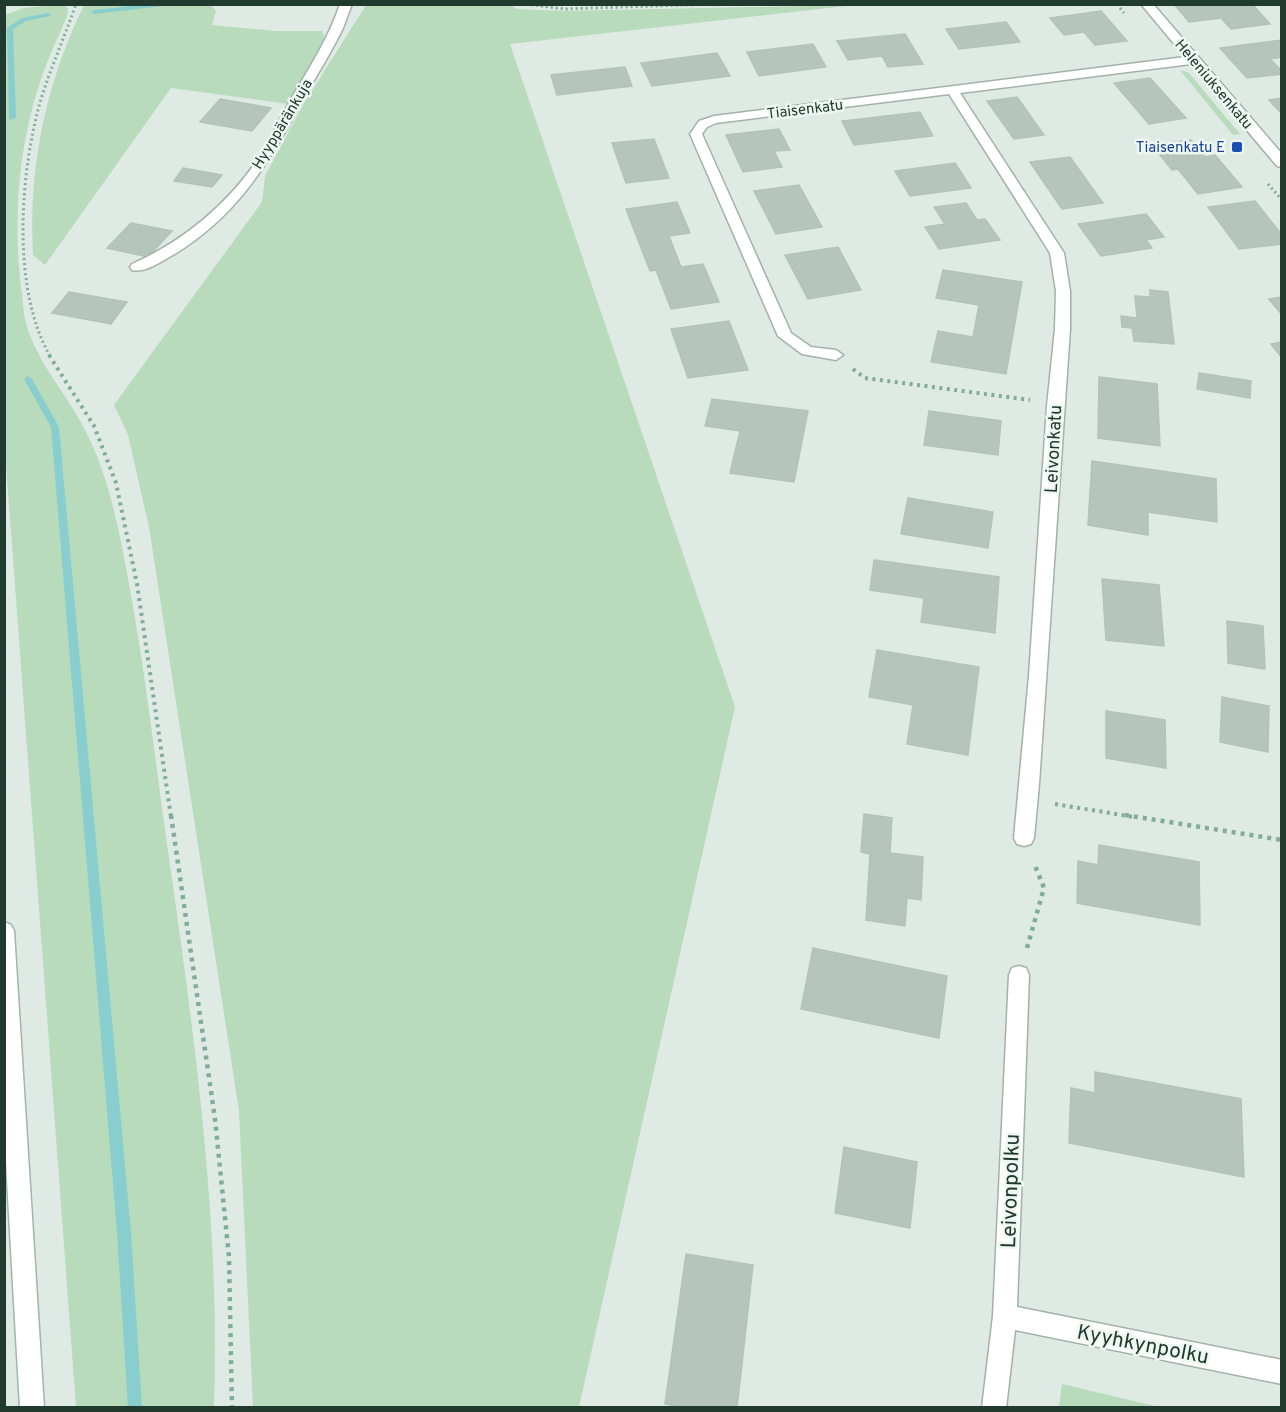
<svg xmlns="http://www.w3.org/2000/svg" width="1286" height="1412" viewBox="0 0 1286 1412" font-family="Overpass,sans-serif">
	<style>
		.green { fill: #b8dbbc }
		.lines { fill: none; stroke-linecap: round; stroke-linejoin: round }
		.stream { fill: #88cece; fill-rule: evenodd }
		.building { fill: #b5c5bc; stroke: #b2c3b9; stroke-width: 1.5 }
		.street-casing { stroke: #a2b2aa; stroke-width: 3 }
		.secondary-casing { stroke: #9fb6aa; stroke-width: 3 }
		.path-far2 { stroke: #80ad98; stroke-width: 3; stroke-dasharray: 2 3; stroke-linecap: butt }
		.path-far1 { stroke: #80ad98; stroke-width: 4; stroke-dasharray: 3 4.5; stroke-linecap: butt }
		.path { stroke: #80ad98; stroke-width: 4.5; stroke-dasharray: 4 5; stroke-linecap: butt }
		.street { fill: #fff; fill-rule: evenodd }
		.secondary { fill: #fff; fill-rule: evenodd }
		.transit-dot { fill: #1a4fb4; stroke: #eff7f2; stroke-width: 2 }
		.labels { text-anchor: middle; stroke-width: 5; stroke-linejoin: round; paint-order: stroke }
		.far-street-label { font-size: 15px; fill: #213a2f; stroke: #eff7f2 }
		.far-transit-label { font-size: 15px; fill: #164399; stroke: #eff7f2; text-anchor: end }
		.street-label { font-size: 18px; fill: #213a2f; stroke: #eff7f2 }
		.near-street-label { font-size: 21px; fill: #213a2f; stroke: #eff7f2 }
	</style>
	<rect width="100%" height="100%" fill="#dfeae4"/>
	<g class="green">
		<path d="M64,4L68,9L67,16C58,38 47,60 40,82C18,148 13,220 21,288C23,300 23,312 26,323C37,363 67,394 85,430C111,480 121,540 131,595C148,689 158,785 172,879C197,1055 220,1230 214,1407H76L5,451V15L24,8Z"/>
		<polygon points="509,4 517,9 562,11 855,5 510,44 735,707 579,1407 253,1407 239,1111 149,527 128,435 114,405 262,202 265,176 303,105 366,5"/>
		<path d="M84,5H211L216,11L212,25L275,31H322L326,41L288,104L171,88L45,265L33,255C28,168 46,83 84,5Z"/>
		<polygon points="1180,70 1189,73 1240,134 1233,135"/>
		<polygon points="1062,1384 1159,1407 1059,1407"/>
	</g>
	<g class="lines">
		<g class="stream">
			<polygon points="151,4 180,4 94,14 91,12 94,10"/>
			<polygon points="48,13 51,15 50,16 26,21 13,29 16,118 9,120 7,28 22,18"/>
			<polygon points="28,376 32,379 59,427 131,1233 142,1408 128,1408 117,1233 51,427 24,379"/>
		</g>
	</g>
	<g class="building">
		<polygon points="1174,4 1252,4 1270,24 1231,29 1221,18 1189,22"/>
		<polygon points="1101,11 1127,41 1095,45 1084,32 1064,35 1050,18"/>
		<polygon points="1006,22 1020,42 959,49 946,29"/>
		<polygon points="905,34 923,64 888,67 882,56 848,60 837,41"/>
		<polygon points="1282,40 1282,57 1270,59 1282,71 1282,74 1247,78 1220,48"/>
		<polygon points="813,44 826,67 759,76 747,52"/>
		<polygon points="717,53 730,76 652,86 641,63"/>
		<polygon points="625,67 632,86 557,95 551,75"/>
		<polygon points="1150,78 1186,118 1149,124 1114,83"/>
		<polygon points="1017,97 1044,135 1014,139 987,101"/>
		<polygon points="1282,98 1282,114 1269,100"/>
		<polygon points="220,99 271,108 252,131 200,122"/>
		<polygon points="920,112 933,136 854,145 842,121"/>
		<polygon points="779,129 790,150 774,151 782,167 743,172 726,135"/>
		<polygon points="654,139 669,178 626,183 612,143"/>
		<polygon points="1191,140 1205,157 1215,155 1242,187 1198,194 1178,169 1172,170 1152,145"/>
		<polygon points="1070,157 1103,203 1062,209 1030,162"/>
		<polygon points="955,163 971,188 910,196 895,171"/>
		<polygon points="183,168 222,175 212,187 174,181"/>
		<polygon points="799,185 822,227 776,234 754,191"/>
		<polygon points="1255,201 1282,235 1282,244 1239,249 1208,207"/>
		<polygon points="677,202 690,233 669,236 681,267 703,264 719,302 671,309 656,270 650,271 626,209"/>
		<polygon points="966,203 977,220 985,219 1000,240 939,249 925,227 945,224 934,207"/>
		<polygon points="1146,214 1164,237 1146,240 1152,248 1101,256 1078,224"/>
		<polygon points="131,223 172,231 148,257 107,248"/>
		<polygon points="838,247 861,290 808,299 785,255"/>
		<polygon points="943,270 1022,282 1006,374 931,362 938,331 973,337 979,305 936,298"/>
		<polygon points="1150,290 1168,292 1174,344 1134,341 1132,328 1122,327 1121,316 1137,318 1135,296 1150,297"/>
		<polygon points="69,292 127,302 111,324 52,313"/>
		<polygon points="1282,297 1282,315 1269,299"/>
		<polygon points="729,321 748,370 688,378 671,329"/>
		<polygon points="1282,342 1282,358 1271,344"/>
		<polygon points="1199,373 1251,381 1250,398 1197,389"/>
		<polygon points="1099,377 1157,384 1160,446 1098,438"/>
		<polygon points="712,399 808,411 794,482 730,473 740,431 705,426"/>
		<polygon points="929,411 1001,421 998,455 924,445"/>
		<polygon points="1092,461 1216,479 1217,522 1148,512 1148,535 1088,525"/>
		<polygon points="908,498 993,512 988,548 901,534"/>
		<polygon points="874,560 999,577 995,633 921,622 924,598 870,590"/>
		<polygon points="1102,579 1159,585 1164,646 1106,640"/>
		<polygon points="1227,621 1263,626 1265,669 1228,663"/>
		<polygon points="877,650 979,667 968,755 907,744 913,705 869,697"/>
		<polygon points="1222,697 1269,706 1268,752 1220,742"/>
		<polygon points="1106,711 1165,720 1166,768 1106,758"/>
		<polygon points="864,814 892,818 890,853 923,857 921,900 907,898 905,926 866,920 870,854 861,852"/>
		<polygon points="1099,845 1199,862 1200,925 1077,903 1078,861 1098,865"/>
		<polygon points="813,948 947,976 939,1038 801,1009"/>
		<polygon points="1095,1072 1241,1099 1244,1177 1069,1143 1071,1088 1095,1093"/>
		<polygon points="844,1147 917,1162 910,1228 835,1213"/>
		<polygon points="686,1254 753,1265 737,1408 686,1408 665,1404"/>
	</g>
	<g class="lines">
		<defs>
			<g id="street">
				<path d="M340,4H352L343,28C331,53 316,76 303,100C266,167 235,220 166,259C157,264 143,273 132,270L130,267L132,264C182,242 227,205 258,159C271,138 281,116 294,94C311,65 329,37 340,4Z"/>
				<polygon points="1141,4 1153,4 1282,154 1282,167 1277,166 1191,64 960,93 1064,253 1070,291 1070,329 1039,784 1034,838 1031,844 1024,846 1017,844 1014,838 1029,676 1047,406 1055,329 1056,291 1050,253 949,94 716,123 707,127 702,134 791,333 811,347 836,350 843,355 836,360 802,354 778,336 690,134 699,121 714,116 1185,57"/>
				<polygon points="1019,966 1026,968 1029,975 1017,1307 1282,1360 1282,1384 1015,1330 1006,1408 982,1408 993,1316 1009,975 1012,968"/>
			</g>
			<polygon id="secondary" points="4,922 11,925 14,931 44,1408 20,1408 4,1127"/>
		</defs>
		<use href="#street" class="street-casing"/>
		<use href="#secondary" class="secondary-casing"/>
		<g class="path-far2">
			<polyline points="526,4 564,9 712,4"/>
			<polyline points="1117,4 1124,13"/>
			<polyline points="1268,184 1282,200"/>
			<path d="M50,356C11,288 20,172 41,99C51,67 65,36 76,4"/>
		</g>
		<g class="path-far1">
			<polyline points="49,355 94,426 116,483 137,584 171,817"/>
			<polyline points="853,369 865,378 1030,400"/>
			<polyline points="1055,804 1134,817"/>
		</g>
		<g class="path">
			<polyline points="171,815 215,1119 229,1257 232,1408"/>
			<polyline points="1125,815 1282,840"/>
			<polyline points="1027,948 1044,888 1034,863"/>
		</g>
		<use href="#street" class="street"/>
		<use href="#secondary" class="secondary"/>
	</g>
	<rect class="transit-dot" x="1231" y="141" width="12" height="12" rx="3"/>
	<g class="labels">
		<g class="far-street-label">
			<text transform="translate(1214 84) rotate(50)" y="5">Heleniuksenkatu</text>
			<text transform="translate(805 109) rotate(-7)" y="5">Tiaisenkatu</text>
			<text transform="translate(282 124) rotate(-59)" y="5">Hyyppäränkuja</text>
		</g>
		<g class="far-transit-label">
			<text x="1225" y="152">Tiaisenkatu E</text>
		</g>
		<g class="street-label">
			<text transform="translate(1053 449) rotate(-87)" y="6">Leivonkatu</text>
		</g>
		<g class="near-street-label">
			<text transform="translate(1010 1191) rotate(-88)" y="7">Leivonpolku</text>
			<text transform="translate(1143 1344) rotate(11)" y="7">Kyyhkynpolku</text>
		</g>
	</g>
	<rect width="1286" height="1412" fill="none" stroke="#213a2f" stroke-width="12"/>
</svg>
